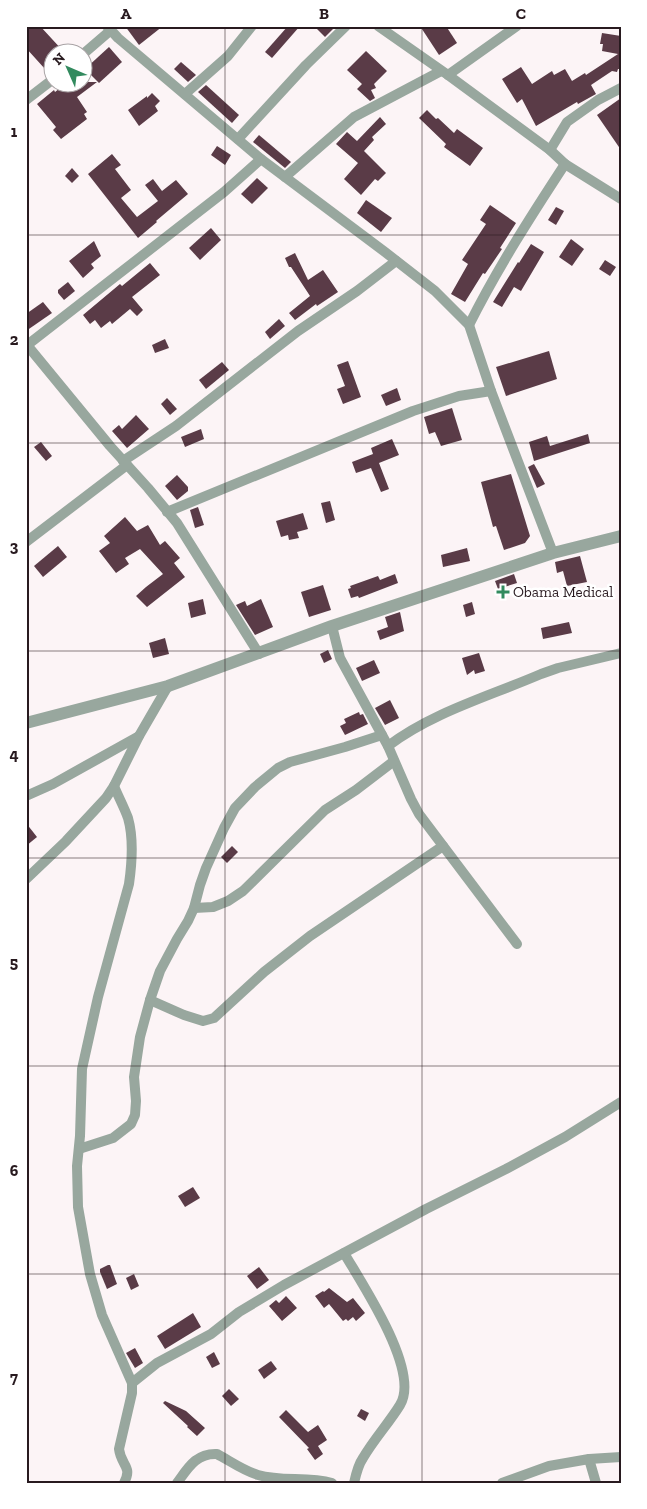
<svg xmlns="http://www.w3.org/2000/svg" width="647" height="1509" viewBox="0 0 647 1509" font-family="'Zilla Slab',serif">
	<style>
		.building { fill: #5a3b47 }
		.lines { fill: none; stroke-linecap: round; stroke-linejoin: round }
		.minor { stroke: #98a79e; stroke-width: 10 }
		.tertiary { stroke: #98a79e; stroke-width: 12 }
		.grid { fill: none; stroke: #281a1f; stroke-width: 1; stroke-opacity: 0.55 }
		.poi-dot { fill: #328a5e; stroke: #fff; stroke-width: 2 }
		.labels { text-anchor: middle; stroke-width: 5; stroke-linejoin: round; paint-order: stroke }
		.poi-label { font-size: 15px; fill: #281a1f; stroke: #fff; text-anchor: start }
		.neatline { fill: none; stroke: #281a1f; stroke-width: 2 }
		.grid-label { font-size: 16px; text-anchor: middle; font-weight: bold; fill: #281a1f }
	</style>
	<rect width="100%" height="100%" fill="#fcf4f6"/>
	<g class="building">
		<polygon points="31,26 40,26 64,52 52,52 52,63 45,69 26,48 26,30"/>
		<polygon points="125,26 163,26 139,45"/>
		<polygon points="288,26 300,26 272,58 265,52"/>
		<polygon points="314,26 336,26 325,37"/>
		<polygon points="420,26 446,26 457,43 439,55"/>
		<polygon points="602,33 621,36 621,69 618,69 617,72 612,71 591,85 596,94 578,104 577,102 536,126 522,99 517,103 502,79 521,67 532,84 552,71 554,75 565,69 572,81 585,73 586,75 618,54 602,51 603,44 600,44"/>
		<polygon points="109,47 122,62 99,83 85,69"/>
		<polygon points="366,51 387,71 374,84 376,88 371,90 375,98 370,101 357,89 362,84 347,70"/>
		<polygon points="181,62 196,75 188,82 174,69"/>
		<polygon points="68,82 97,82 77,97 87,112 84,114 87,119 61,139 53,130 56,127 37,104 54,90 55,92"/>
		<polygon points="206,85 239,115 232,123 198,92"/>
		<polygon points="152,93 160,101 155,106 158,111 139,126 128,110 147,96 147,98"/>
		<polygon points="621,98 621,150 597,115"/>
		<polygon points="427,110 436,119 438,118 454,133 457,129 483,148 470,166 444,147 446,144 419,118"/>
		<polygon points="380,117 386,124 372,137 374,140 364,151 386,173 378,181 375,179 361,195 344,179 358,163 336,144 347,132 357,141"/>
		<polygon points="259,135 291,162 285,168 253,142"/>
		<polygon points="217,146 231,155 225,165 211,155"/>
		<polygon points="112,154 121,165 115,169 131,190 121,198 137,217 158,201 145,185 153,179 162,191 176,180 188,194 156,221 157,222 138,238 88,174"/>
		<polygon points="72,168 79,176 72,183 65,176"/>
		<polygon points="257,178 268,188 252,204 241,194"/>
		<polygon points="366,200 392,218 381,232 357,213"/>
		<polygon points="490,205 516,223 500,248 502,249 485,274 483,273 465,302 451,294 468,264 462,260 486,224 480,220"/>
		<polygon points="556,207 564,211 556,225 548,220"/>
		<polygon points="211,228 221,240 200,260 189,248"/>
		<polygon points="571,239 584,249 572,266 559,257"/>
		<polygon points="94,241 101,256 91,264 94,268 83,278 69,261"/>
		<polygon points="531,244 544,252 521,291 514,287 502,307 493,302 518,262 519,263"/>
		<polygon points="295,253 308,280 323,270 338,292 317,306 316,304 295,320 289,313 310,296 291,267 289,267 285,258"/>
		<polygon points="605,260 616,267 610,276 599,269"/>
		<polygon points="150,263 160,275 132,297 143,310 137,316 130,309 112,324 110,321 101,328 95,320 90,324 83,315 120,284 122,286"/>
		<polygon points="68,282 75,291 64,300 58,293 58,290"/>
		<polygon points="43,302 52,313 26,331 26,314"/>
		<polygon points="279,319 285,326 270,339 265,332"/>
		<polygon points="165,339 169,348 155,353 152,345"/>
		<polygon points="549,351 557,379 506,396 496,367"/>
		<polygon points="348,361 361,397 343,404 337,389 345,386 337,365"/>
		<polygon points="222,362 229,370 206,389 199,380"/>
		<polygon points="397,388 401,400 386,406 381,395"/>
		<polygon points="167,398 177,409 170,415 161,404"/>
		<polygon points="452,408 462,440 441,446 435,432 429,434 424,417"/>
		<polygon points="136,415 149,429 127,448 112,431 119,425 122,429"/>
		<polygon points="201,429 204,439 185,447 181,437"/>
		<polygon points="588,434 590,443 534,461 529,442 547,436 550,446"/>
		<polygon points="392,439 399,455 379,463 389,489 381,492 371,468 356,473 352,462 373,454 371,448"/>
		<polygon points="41,442 52,456 46,461 34,447"/>
		<polygon points="534,464 545,484 537,488 528,467"/>
		<polygon points="511,474 530,536 525,543 504,550 496,526 493,527 481,482"/>
		<polygon points="177,475 188,487 188,491 177,500 165,486"/>
		<polygon points="330,501 335,520 326,523 321,503"/>
		<polygon points="198,507 204,525 195,528 190,510"/>
		<polygon points="303,513 308,529 297,532 299,538 289,540 288,535 281,537 276,521"/>
		<polygon points="125,517 137,531 148,525 160,545 165,541 180,558 174,563 185,577 147,607 136,596 146,587 163,574 140,549 125,558 129,564 116,573 99,551 110,543 104,536"/>
		<polygon points="58,546 67,557 43,577 34,566"/>
		<polygon points="467,548 470,561 443,567 441,555"/>
		<polygon points="580,556 587,582 567,586 563,571 557,573 555,562"/>
		<polygon points="395,574 398,583 359,598 358,596 351,598 348,589 351,588 350,586 378,576 380,580"/>
		<polygon points="514,574 517,583 498,589 495,581"/>
		<polygon points="323,585 331,610 309,617 301,592"/>
		<polygon points="203,599 206,614 191,618 188,603"/>
		<polygon points="261,599 273,627 255,635 236,605 245,601 247,606"/>
		<polygon points="472,602 475,614 466,617 463,605"/>
		<polygon points="400,612 404,631 380,640 377,631 388,627 385,617"/>
		<polygon points="569,622 572,633 543,639 541,628"/>
		<polygon points="165,638 169,654 153,658 149,643"/>
		<polygon points="328,650 332,659 324,663 320,654"/>
		<polygon points="479,653 485,671 475,674 474,670 467,675 462,658"/>
		<polygon points="374,660 380,673 362,681 356,668"/>
		<polygon points="390,700 399,718 385,725 375,708"/>
		<polygon points="359,712 360,715 363,714 368,724 345,735 340,726 346,723 344,719"/>
		<polygon points="26,823 37,837 26,846"/>
		<polygon points="232,846 238,852 227,863 221,857"/>
		<polygon points="193,1187 200,1198 185,1207 178,1196"/>
		<polygon points="108,1265 110,1265 117,1284 107,1289 100,1272 100,1269"/>
		<polygon points="259,1267 269,1280 257,1289 247,1276"/>
		<polygon points="134,1274 139,1286 131,1290 126,1278"/>
		<polygon points="329,1288 347,1302 353,1298 365,1313 356,1321 353,1317 348,1321 346,1319 343,1321 329,1304 324,1308 315,1296 323,1291 324,1292"/>
		<polygon points="286,1296 297,1308 282,1321 269,1306 276,1300 279,1303"/>
		<polygon points="193,1313 201,1327 165,1349 157,1336"/>
		<polygon points="135,1348 143,1363 135,1368 126,1353"/>
		<polygon points="214,1352 220,1364 212,1368 206,1357"/>
		<polygon points="271,1361 277,1369 264,1379 258,1370"/>
		<polygon points="229,1389 239,1399 231,1406 222,1396"/>
		<polygon points="165,1401 186,1411 205,1428 197,1436 187,1427 188,1426 163,1403"/>
		<polygon points="361,1409 369,1413 365,1421 357,1416"/>
		<polygon points="286,1410 308,1432 318,1425 327,1440 318,1446 323,1454 315,1460 307,1449 309,1448 279,1417"/>
	</g>
	<g class="lines">
		<g class="minor">
			<polyline points="107,26 118,38 261,159 385,252 435,291 469,325 491,391 553,553"/>
			<polyline points="378,26 448,75 550,150 565,164 621,199"/>
			<polyline points="82,55 111,30"/>
			<polyline points="448,75 517,26"/>
			<polyline points="185,94 228,56 252,26"/>
			<polyline points="26,100 52,80"/>
			<polyline points="238,139 306,65 346,26"/>
			<polyline points="550,150 567,122 598,100 621,88"/>
			<polyline points="285,177 354,117 441,71"/>
			<path d="M469,325C497,269 531,216 565,164"/>
			<polyline points="27,345 110,446 148,488 177,523 259,654"/>
			<polyline points="26,346 224,192 261,159"/>
			<polyline points="123,461 176,426 298,331 357,291 396,261"/>
			<polyline points="167,512 413,411 459,396 491,391"/>
			<polyline points="26,542 127,465"/>
			<polyline points="332,626 340,658 388,746 411,799 419,814 517,944"/>
			<path d="M388,746C433,712 490,696 541,674L558,668L621,653"/>
			<path d="M114,786C118,796 124,807 128,818C134,839 132,863 129,884L98,997L82,1069L80,1136L77,1166L78,1207L90,1274L102,1315L132,1383V1393L119,1449C121,1466 133,1466 124,1483"/>
			<polyline points="26,796 53,784 139,736"/>
			<polyline points="26,879 66,841 106,798 114,786 139,736 168,686"/>
			<polyline points="194,908 213,907 228,901 243,891 325,810 356,790 394,761"/>
			<polyline points="150,1000 184,1015 203,1021 214,1018 264,972 310,936 443,846"/>
			<polyline points="79,1149 113,1138 131,1124 135,1115 136,1101 134,1077 140,1037 150,1000 160,971 177,939 188,921 194,908 200,885 206,868 224,828 235,808 255,787 278,768 290,762 345,747 382,735"/>
			<path d="M344,1253C362,1284 421,1371 400,1405C389,1423 374,1439 363,1458C358,1465 356,1474 354,1483"/>
			<polyline points="132,1383 157,1363 211,1334 239,1312 284,1285 426,1209 506,1169 565,1137 621,1102"/>
			<polyline points="589,1459 596,1483"/>
			<path d="M177,1483C188,1468 196,1453 217,1454C230,1461 244,1471 258,1475C282,1482 308,1476 332,1483"/>
			<polyline points="502,1483 549,1466 589,1459 621,1457"/>
		</g>
		<polyline class="tertiary" points="26,723 168,686 332,626 553,553 621,536"/>
	</g>
	<path class="grid" d="M225,26V1483M422,26V1483M26,235H621M26,443H621M26,651H621M26,858H621M26,1066H621M26,1274H621"/>
	<path class="poi-dot" d="M500.5 584.5h5v5h5v5h-5v5h-5v-5h-5v-5h5z"/>
	<g class="labels">
		<g class="poi-label">
			<text x="513" y="597">Obama Medical</text>
		</g>
	</g>
	<rect width="647" height="1509" fill="none" stroke="#ffffff" stroke-width="55"/>
	<g transform="translate(68 68) rotate(315)"><circle r="24" fill="#ffffff" stroke="#a9a3a5"/>
	<path d="M0-4L9 19L0 12L-9 19Z" fill="#328a5e"/>
	<text y="-8" font-size="14" font-weight="bold" text-anchor="middle" fill="#281a1f">N</text>
	</g>
	<rect x="28" y="28" width="592" height="1454" class="neatline"/>
	<g class="grid-label">
		<text x="126" y="19">A</text>
		<text x="324" y="19">B</text>
		<text x="521" y="19">C</text>
		<text x="14" y="137">1</text>
		<text x="14" y="345">2</text>
		<text x="14" y="552">3</text>
		<text x="14" y="760">4</text>
		<text x="14" y="968">5</text>
		<text x="14" y="1176">6</text>
		<text x="14" y="1383">7</text>
	</g>
</svg>
